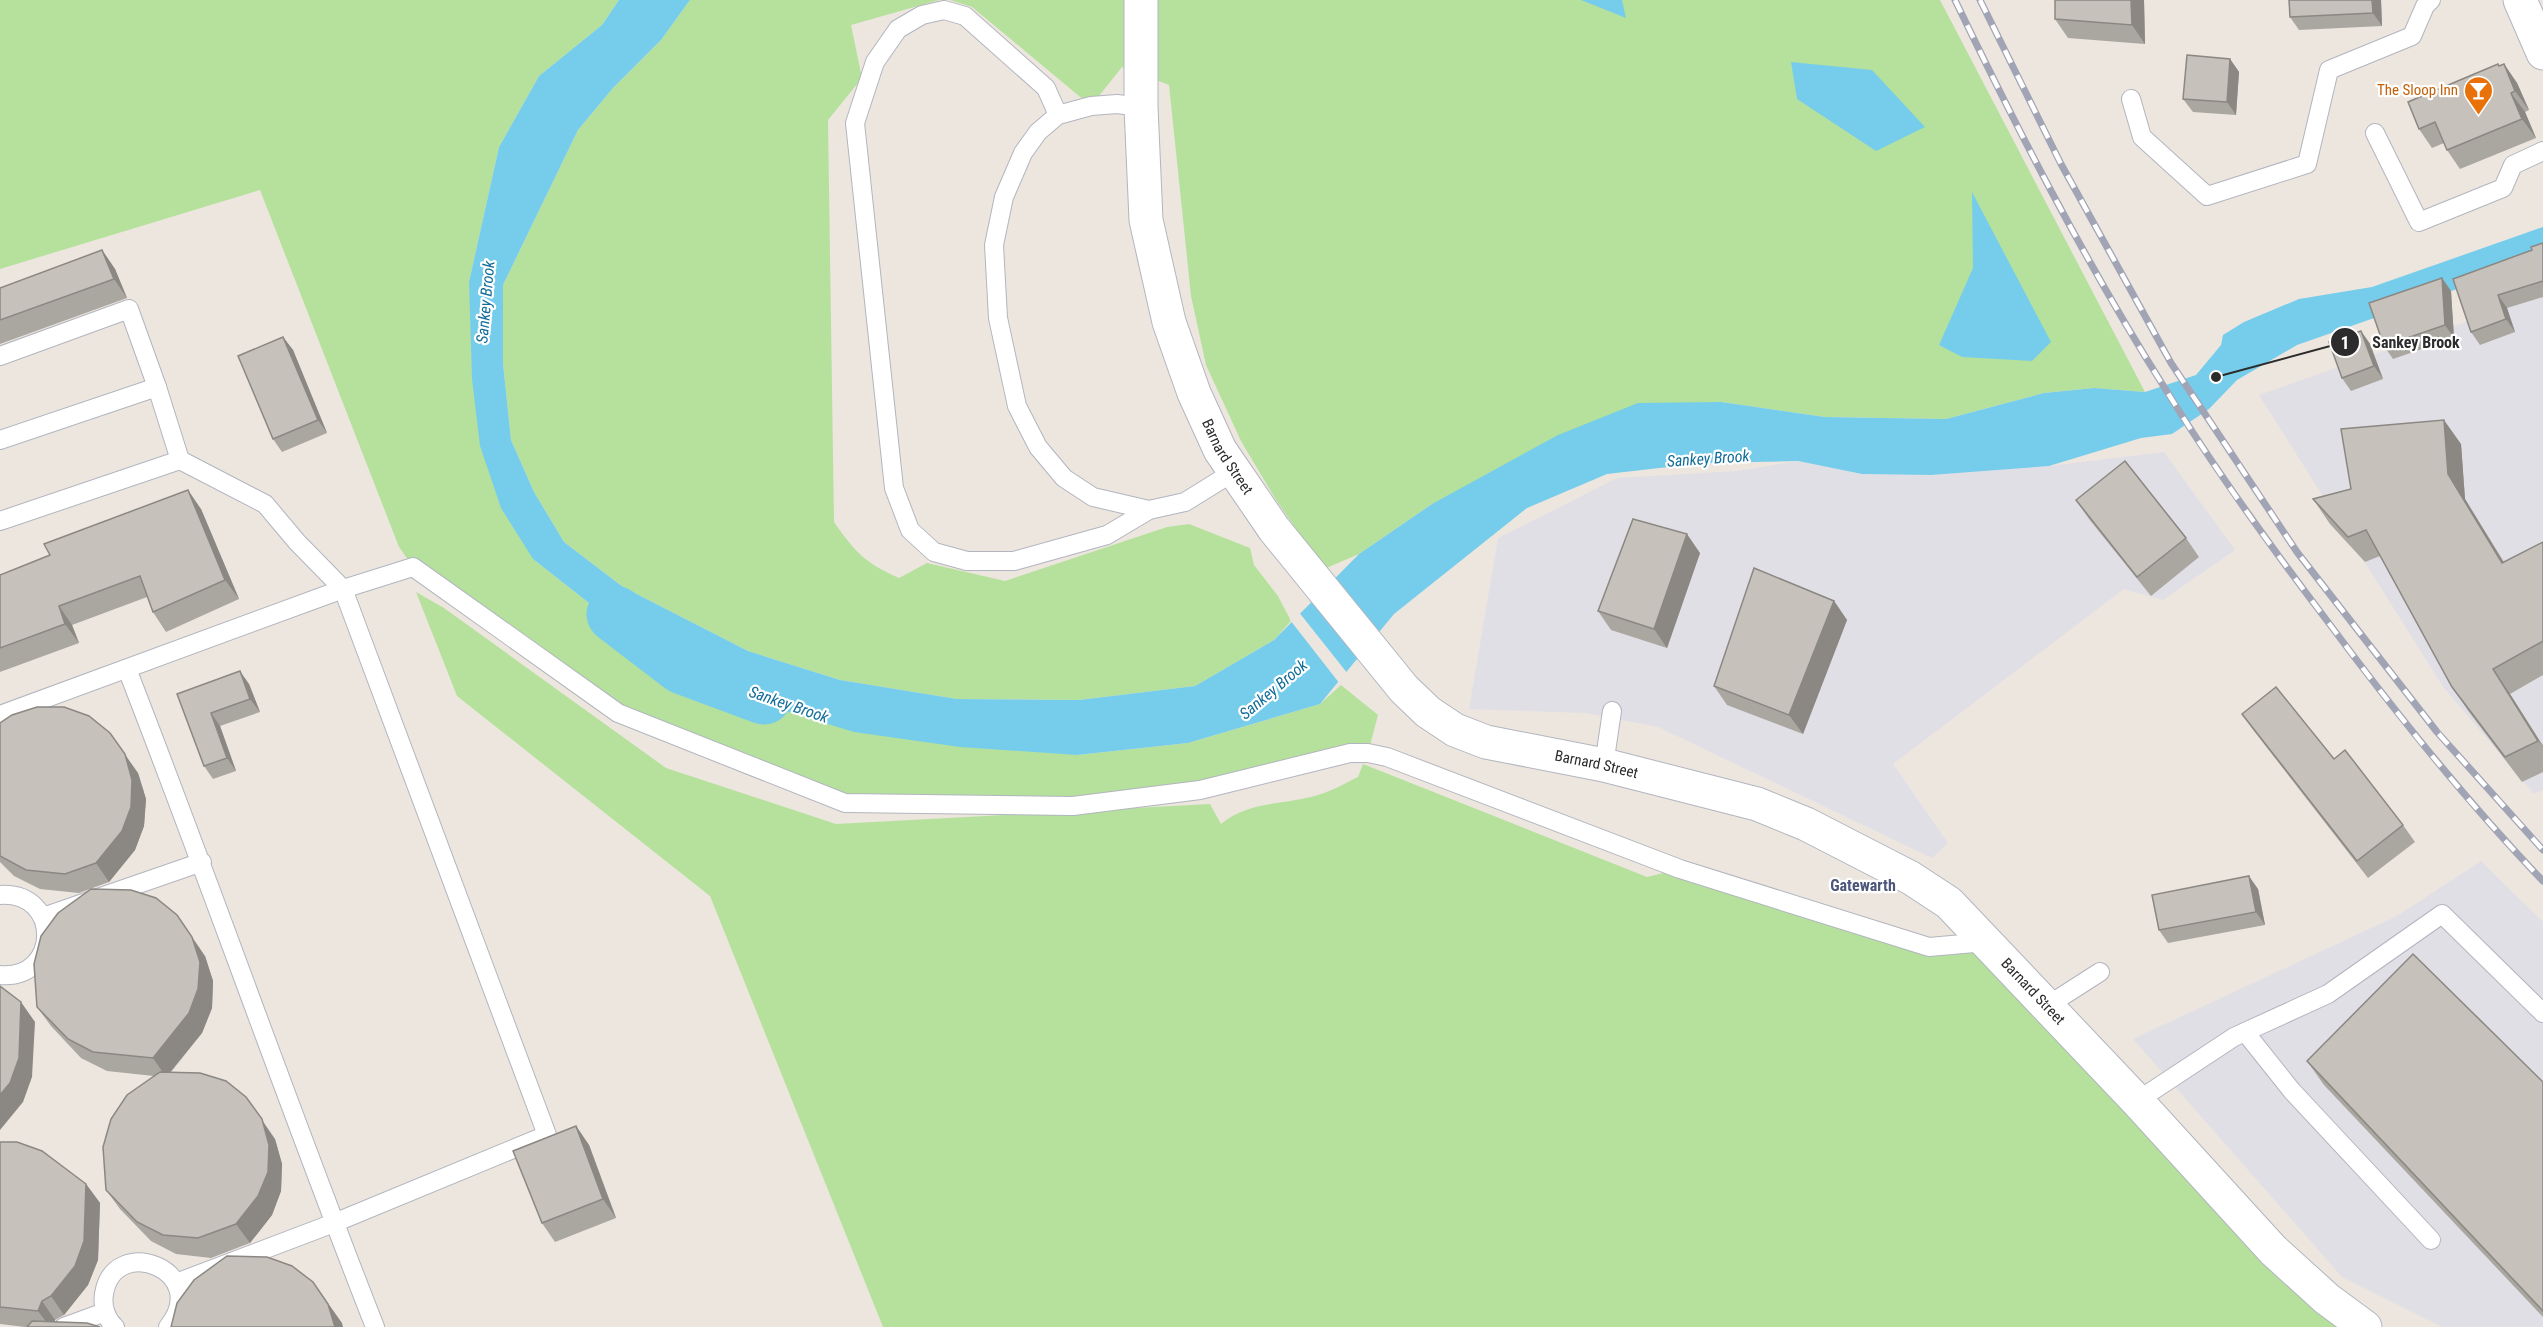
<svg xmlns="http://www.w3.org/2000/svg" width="2543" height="1327" viewBox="0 0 2543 1327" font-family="'Roboto Condensed',sans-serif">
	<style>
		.industrial { fill: #e1dfe6 }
		.green { fill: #b5e19d }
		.water { fill: #76cdeb }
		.pier { fill: #ede6df }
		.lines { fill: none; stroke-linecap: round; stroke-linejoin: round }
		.river { stroke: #76cdeb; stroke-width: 57 }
		.service-casing { stroke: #b2b5bf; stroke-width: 20 }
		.minor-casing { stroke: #b2b5bf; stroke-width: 35 }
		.tertiary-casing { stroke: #b2b5bf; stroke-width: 35 }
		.service { stroke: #fff; stroke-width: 18 }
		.minor { stroke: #fff; stroke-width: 33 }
		.tertiary { stroke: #fff; stroke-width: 33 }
		.rail-casing { stroke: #a1a4b5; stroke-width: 7 }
		.rail { stroke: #fff; stroke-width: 4.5; stroke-dasharray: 14; stroke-linecap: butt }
		.wall { fill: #aaa6a0 }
		.shaded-wall { fill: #8b8782 }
		.building { fill: #c6c1ba; stroke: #8b8782; stroke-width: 1.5 }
		.labels { text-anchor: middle; stroke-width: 4.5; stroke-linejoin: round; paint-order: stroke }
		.food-label { font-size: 15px; fill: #c56008; stroke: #fff; text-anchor: end }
		.street-label { font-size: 15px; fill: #2c2c2c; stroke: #fff }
		.water-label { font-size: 16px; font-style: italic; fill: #126d99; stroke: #fff }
		.neighbourhood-label { font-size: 16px; font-weight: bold; fill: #4d567b; stroke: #fff }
		.leader { fill: none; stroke: #2c2c2c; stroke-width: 2 }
		.callout-dot { fill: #2c2c2c; stroke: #fff; stroke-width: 2 }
		.mark-label { font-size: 18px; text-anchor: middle; font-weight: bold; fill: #fff }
		.callout-label { font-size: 16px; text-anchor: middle; font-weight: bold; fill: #2c2c2c; stroke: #fff; stroke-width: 4.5; stroke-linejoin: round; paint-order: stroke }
	</style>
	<rect width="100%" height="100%" fill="#ede6df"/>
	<g class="industrial">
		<polygon points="2543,295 2543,790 2534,794 2444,688 2259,395"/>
		<polygon points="2164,452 2235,550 2163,600 2124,589 1893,764 1948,843 1932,858 1658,727 1586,713 1469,709 1498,538 1617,478 1736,471 1798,461 1862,474 1931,475 2049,466"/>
		<polygon points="2481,861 2543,922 2543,1327 2442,1327 2342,1277 2133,1039 2397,916"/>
	</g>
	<g class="green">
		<polygon points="0,0 619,0 602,25 539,76 499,147 469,282 533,559 636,640 752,701 1077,755 1188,743 1320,704 1341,685 1378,715 1368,753 1073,806 845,803 618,713 413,567 399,547 260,190 0,269"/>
		<path d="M690,0H939L851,25L862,78L828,120L834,522C855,552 865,563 899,578L927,563L1005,581L1167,527L1189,524L1250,548L1254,565L1278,596L1291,621L1274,640L1195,686L1079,700L957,699L840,680L748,651L623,587L564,542L534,492L511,440L503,363V285L578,130L613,88L661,40Z"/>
		<polygon points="950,0 1940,0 2145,392 2094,388 2044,393 1946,419 1825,417 1721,402 1432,504 1359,554 1324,569 1276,500 1241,441 1206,365 1191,296 1169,85 1122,67 1091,106 972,7"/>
		<path d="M416,592L444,608L666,768L836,824L1210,804L1221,824C1251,799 1289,806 1324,793C1336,789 1347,782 1358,777L1363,764L1647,877L1680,869L1929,947L1986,942L2365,1327H883L710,896L457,696Z"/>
	</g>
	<g class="water">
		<polygon points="619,0 690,0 661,40 613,88 578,130 503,285 503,363 511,440 534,492 564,542 623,587 748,651 840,680 957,699 1079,700 1195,686 1274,640 1359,554 1432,504 1558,435 1638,403 1721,402 1825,417 1946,419 2044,393 2094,388 2145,392 2196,375 2221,345 2223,335 2244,322 2299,299 2372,287 2543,227 2543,259 2297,345 2237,380 2209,409 2172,434 2141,438 2049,466 1931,475 1862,474 1798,461 1703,463 1607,474 1527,508 1394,614 1320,704 1188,743 1077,755 960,747 854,732 752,701 636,640 533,559 501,508 480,446 472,379 469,282 499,147 539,76 602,25"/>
		<polygon points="1581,0 1622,0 1626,18"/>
		<polygon points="1791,62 1872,70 1925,127 1876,151 1797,99"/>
		<polygon points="1972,192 2051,342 2032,361 1962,357 1939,345 1973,268"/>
	</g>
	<polygon class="pier" points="1298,611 1348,674 1340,684 1290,620"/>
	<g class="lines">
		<polyline class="river" points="615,614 683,666 764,696"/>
		<defs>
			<g id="service">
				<polyline points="2131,99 2142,137 2207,196 2307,164 2329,70 2412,36 2425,6 2431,0"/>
				<polyline points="1141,107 1117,104 1091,106 1058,115 1038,132 1023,153 1004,197 994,245 998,318 1017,406 1038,447 1064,478 1093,497 1149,510"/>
				<polyline points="1058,115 1046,88 965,16 944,10 922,15 898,29 875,62 855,123 894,488 910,530 934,552 967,561 1014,561 1107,535 1149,510 1185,502 1235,471"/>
				<polyline points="2375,133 2419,222 2503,188 2513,165 2543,151"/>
				<polyline points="0,356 129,309 157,387 180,460 265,504 297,542 343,589 547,1135 334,1223 176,1283"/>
				<polyline points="0,440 157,387"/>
				<polyline points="0,521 180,460"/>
				<path d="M127,669C212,887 289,1109 375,1327"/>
				<polyline points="0,715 343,589 413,567 618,713 845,803 1073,806 1200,790 1350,753 1368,753 1387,757 1680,869 1929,947 1986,942"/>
				<polyline points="1604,765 1612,711"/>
				<path d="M0,895C62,891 61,980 0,975"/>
				<polyline points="43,917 202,862"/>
				<polyline points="2047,1006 2100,972"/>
				<polyline points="2245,1032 2292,1091 2431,1240"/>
				<polyline points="2137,1101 2234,1037 2328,994 2442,914 2543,1013"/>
				<polyline points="64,1327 105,1312"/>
				<path d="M115,1327C106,1319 102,1306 104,1294C114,1232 213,1271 168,1327"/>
			</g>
			<g id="minor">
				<path id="s1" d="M1141,0V107L1146,220L1169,322L1194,393L1220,450L1274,529L1404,689L1428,712L1455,730L1486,742L1604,765L1757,804L1806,824L1911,878L1949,903L2137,1101L2273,1250L2327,1299L2365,1327"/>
			</g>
			<polyline id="tertiary" points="2520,0 2543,53"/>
		</defs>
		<use href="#service" class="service-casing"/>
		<use href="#minor" class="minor-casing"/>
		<use href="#tertiary" class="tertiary-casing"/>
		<use href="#service" class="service"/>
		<use href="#minor" class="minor"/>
		<use href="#tertiary" class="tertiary"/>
		<defs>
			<g id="rail">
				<path d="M1955,0C2019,133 2087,265 2166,390C2215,470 2271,547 2328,622C2395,712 2465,800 2543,881"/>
				<polyline points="1980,0 2061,164 2171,363 2297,552 2437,732 2543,850"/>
			</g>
		</defs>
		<use href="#rail" class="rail-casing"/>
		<use href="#rail" class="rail"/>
	</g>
	<g class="wall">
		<polygon points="2055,0 2144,0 2145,44 2068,38 2055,19"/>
		<polygon points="2289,0 2381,0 2382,26 2299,30 2290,17"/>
		<polygon points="2230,59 2239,72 2236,115 2193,112 2183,99"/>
		<polygon points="2504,64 2517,83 2529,110 2525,112 2536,138 2460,169 2447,150 2444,143 2432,148 2419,129 2499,66"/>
		<polygon points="2543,243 2543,297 2507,308 2515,332 2480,345 2471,332 2532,250"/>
		<polygon points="102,250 115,269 127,298 0,344 0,288"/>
		<polygon points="2442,278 2451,291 2454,338 2393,359 2384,346"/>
		<polygon points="2361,331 2370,344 2383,379 2351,391 2342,378"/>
		<polygon points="283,337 293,350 327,433 282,452 273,439"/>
		<polygon points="2461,444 2465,499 2504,562 2543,542 2543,675 2510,694 2543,746 2543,772 2522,782 2469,712 2452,687 2380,556 2365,562 2330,524 2313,499 2351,489"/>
		<polygon points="2076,500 2186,538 2199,557 2151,596 2089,519"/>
		<polygon points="201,509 239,599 166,632 153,612 147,597 72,625 79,643 0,672 0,575"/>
		<polygon points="1700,553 1667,648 1611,630 1598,611"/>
		<polygon points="1834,601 1847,620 1803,734 1727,705 1714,686"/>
		<polygon points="249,684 260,712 220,726 236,771 213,779 204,766 177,694"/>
		<polygon points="2242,714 2334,759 2403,825 2415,842 2368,878 2254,731"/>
		<polygon points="0,723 138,773 146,799 144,826 135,850 109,882 79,893 40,889 14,876 0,862"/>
		<polygon points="2258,889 2265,925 2168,943 2159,930"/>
		<polygon points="205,956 213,981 212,1008 202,1033 171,1072 275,1139 282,1164 281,1191 272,1215 250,1243 211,1258 176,1254 151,1241 120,1209 106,1190 154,1076 107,1071 81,1058 51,1026 37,1007"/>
		<polygon points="2307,1061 2543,1082 2543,1317 2324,1085"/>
		<polygon points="576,1126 589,1145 616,1218 555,1242 542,1223"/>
		<polygon points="0,1142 86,1184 100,1203 98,1260 88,1285 64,1315 55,1320 55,1322 100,1327 25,1327 0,1324"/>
	</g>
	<g class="shaded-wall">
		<polygon points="2131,0 2144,0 2145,44 2132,25"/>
		<polygon points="2372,0 2381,0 2382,26 2373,13"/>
		<polygon points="2230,59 2239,72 2236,115 2227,102"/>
		<polygon points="2504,64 2517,83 2529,110 2515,91"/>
		<polygon points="2511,93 2525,112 2536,138 2522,119"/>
		<polygon points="102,250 115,269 127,298 114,279"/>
		<polygon points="2442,278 2451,291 2454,338 2445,325"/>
		<polygon points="2498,295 2507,308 2515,332 2506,319"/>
		<polygon points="2361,331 2370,344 2383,379 2374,366"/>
		<polygon points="283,337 293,350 327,433 318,420"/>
		<polygon points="2444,420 2461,444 2465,499 2519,588 2502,563 2448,474"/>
		<polygon points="188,490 201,509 239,599 225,580"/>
		<polygon points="1687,534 1700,553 1667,648 1654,629"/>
		<polygon points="1834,601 1847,620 1803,734 1789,715"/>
		<polygon points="59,606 72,625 79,643 65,624"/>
		<polygon points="2493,669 2510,694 2543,746 2543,747"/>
		<polygon points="240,671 249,684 260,712 250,699"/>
		<polygon points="211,713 220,726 236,771 227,758"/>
		<polygon points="110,733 138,773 146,799 144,826 135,850 109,882 96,863"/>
		<polygon points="2249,876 2258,889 2265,925 2256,912"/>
		<polygon points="177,915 205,956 213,981 212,1008 202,1033 166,1077 153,1058"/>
		<polygon points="21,1002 35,1022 32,1077 23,1102 0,1130 0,1095"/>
		<polygon points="246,1097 275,1139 282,1164 281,1191 272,1215 250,1243 236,1224"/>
		<polygon points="576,1126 589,1145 616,1218 603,1199"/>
		<polygon points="86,1184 100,1203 98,1260 88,1285 64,1315 51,1296"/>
		<polygon points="313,1282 342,1323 343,1327 335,1327"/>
		<polygon points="42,1301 55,1320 53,1327 50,1327 38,1311"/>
	</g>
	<g class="building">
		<polygon points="2055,0 2131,0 2132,25 2055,19"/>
		<polygon points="2289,0 2372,0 2373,13 2290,17"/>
		<polygon points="2187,55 2230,59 2227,102 2183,99"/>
		<polygon points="2498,64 2499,66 2504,64 2515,91 2511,93 2522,119 2447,150 2435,122 2419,129 2408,102"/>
		<polygon points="2543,243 2543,281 2498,295 2506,319 2471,332 2453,279 2532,250 2531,247"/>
		<polygon points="102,250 114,279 0,320 0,288"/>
		<polygon points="2442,278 2445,325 2384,346 2369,303"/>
		<polygon points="2361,331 2374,366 2342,378 2329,342"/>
		<polygon points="283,337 318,420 273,439 238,356"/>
		<polygon points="2444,420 2448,474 2502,563 2543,542 2543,641 2493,669 2538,741 2505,757 2452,687 2366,530 2348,537 2313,499 2351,489 2341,429"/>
		<polygon points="2125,461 2186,538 2137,577 2076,500"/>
		<polygon points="188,490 225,580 153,612 140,576 59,606 65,624 0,648 0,575 50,555 44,544"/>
		<polygon points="1633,519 1687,534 1654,629 1598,611"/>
		<polygon points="1754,568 1834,601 1789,715 1714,686"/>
		<polygon points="240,671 250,699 211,713 227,758 204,766 177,694"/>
		<polygon points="2276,687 2334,759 2345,750 2403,825 2357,861 2242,714"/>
		<polygon points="37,707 64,707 89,716 110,733 125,754 132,780 131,807 122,831 96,863 65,874 26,870 0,856 0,723 12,715"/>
		<polygon points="2249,876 2256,912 2159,930 2152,895"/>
		<polygon points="91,889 131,890 156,898 177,915 192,937 200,962 198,989 189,1013 153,1058 93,1052 68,1039 37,1007 34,964 41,936 58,913"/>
		<polygon points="2413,954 2543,1082 2543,1311 2307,1061"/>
		<polygon points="0,986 21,1002 19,1058 10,1083 0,1095"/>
		<polygon points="160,1072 200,1073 226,1081 246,1097 262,1119 269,1145 268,1172 258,1196 236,1224 198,1238 163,1235 137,1222 106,1190 103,1147 111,1119 127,1095"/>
		<polygon points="576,1126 603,1199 542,1223 513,1151"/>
		<polygon points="0,1142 17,1142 42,1151 86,1184 84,1241 75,1266 51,1296 42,1301 38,1311 0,1307"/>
		<polygon points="227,1256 267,1257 292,1266 313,1282 328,1304 335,1327 171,1327 177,1303 194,1280"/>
		<polygon points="32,1321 87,1323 100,1327 27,1327"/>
	</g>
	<defs>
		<symbol id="bar-pin" viewBox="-11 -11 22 30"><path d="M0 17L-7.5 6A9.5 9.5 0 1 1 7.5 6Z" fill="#e8710a" stroke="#fff"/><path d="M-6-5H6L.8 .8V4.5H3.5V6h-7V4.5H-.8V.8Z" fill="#fff"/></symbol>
	</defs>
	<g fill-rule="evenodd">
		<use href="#bar-pin" x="2462" y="74" width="33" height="45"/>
	</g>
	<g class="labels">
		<g class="food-label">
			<text x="2458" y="95">The Sloop Inn</text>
		</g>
		<g class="street-label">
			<text dy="5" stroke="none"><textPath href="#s1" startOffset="472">Barnard Street</textPath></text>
			<text dy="5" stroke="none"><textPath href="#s1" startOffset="976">Barnard Street</textPath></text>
			<text dy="5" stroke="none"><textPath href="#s1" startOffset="1480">Barnard Street</textPath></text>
		</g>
		<g class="water-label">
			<text transform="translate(485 302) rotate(-85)" y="6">Sankey Brook</text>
			<text transform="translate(1708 458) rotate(-4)" y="6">Sankey Brook</text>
			<text transform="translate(1273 689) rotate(-40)" y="6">Sankey Brook</text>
			<text transform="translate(789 704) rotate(19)" y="6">Sankey Brook</text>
		</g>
		<g class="neighbourhood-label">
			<text x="1863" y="891">Gatewarth</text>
		</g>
	</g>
	<path class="leader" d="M2216 377L2345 342"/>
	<g class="callout-dot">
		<circle cx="2216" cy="377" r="6"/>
		<circle cx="2345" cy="342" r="15"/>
	</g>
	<g class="mark-label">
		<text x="2345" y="349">1</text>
	</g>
	<g class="callout-label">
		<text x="2416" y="348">Sankey Brook</text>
	</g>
</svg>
